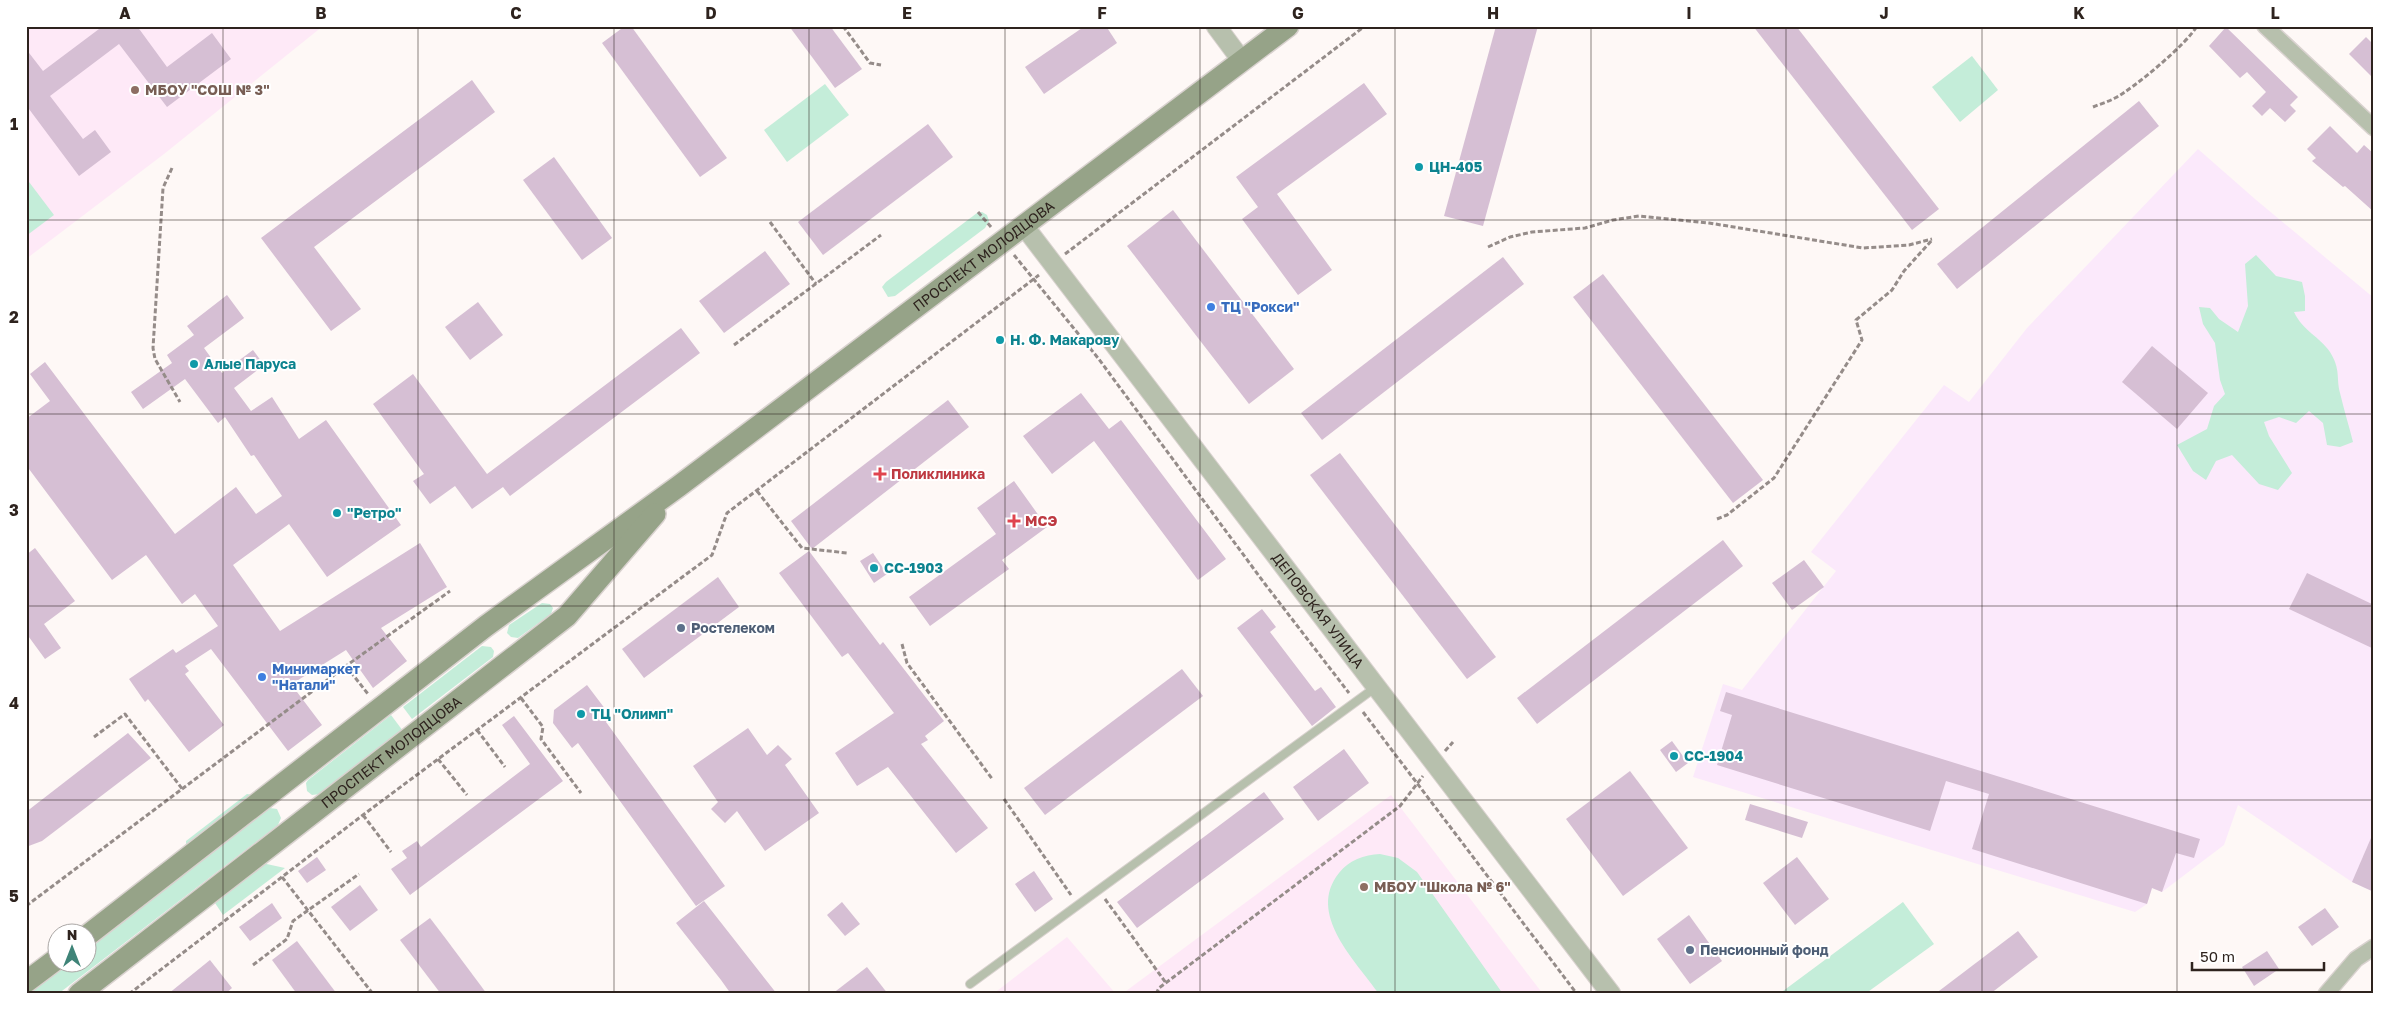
<svg xmlns="http://www.w3.org/2000/svg" width="2400" height="1020" viewBox="0 0 2400 1020" font-family="'Golos Text',sans-serif">
	<style>
		.industrial { fill: #fbe9fb }
		.education { fill: #fee9f7 }
		.green { fill: #c4edd9 }
		.building { fill: #d6bfd4 }
		.lines { fill: none; stroke-linecap: round; stroke-linejoin: round }
		.service-casing { stroke: #d9d2cf; stroke-width: 10 }
		.minor-casing { stroke: #d9d2cf; stroke-width: 18 }
		.tertiary-casing { stroke: #d9d2cf; stroke-width: 21 }
		.secondary-casing { stroke: #d9d2cf; stroke-width: 24 }
		.path { stroke: #958c89; stroke-width: 3; stroke-dasharray: 5 2.5; stroke-linecap: butt }
		.service { stroke: #b7c0ad; stroke-width: 8 }
		.minor { stroke: #b7c0ad; stroke-width: 15 }
		.tertiary { stroke: #b7c0ad; stroke-width: 19 }
		.secondary { stroke: #96a388; stroke-width: 21 }
		.grid { fill: none; stroke: #2e231e; stroke-width: 1; stroke-opacity: 0.55 }
		.education-dot { fill: #8d6e63; stroke: #fff; stroke-width: 2 }
		.culture-dot { fill: #0f9aa8; stroke: #fff; stroke-width: 2 }
		.shop-dot { fill: #3f7fe0; stroke: #fff; stroke-width: 2 }
		.health-dot { fill: #e0444e; stroke: #fff; stroke-width: 2 }
		.service-dot { fill: #5c6f8a; stroke: #fff; stroke-width: 2 }
		.labels { text-anchor: middle; stroke-width: 4; stroke-linejoin: round; paint-order: stroke }
		.education-label { font-size: 14px; font-weight: bold; fill: #785e54; stroke: #fff; text-anchor: start }
		.culture-label { font-size: 14px; font-weight: bold; fill: #0d838f; stroke: #fff; text-anchor: start }
		.street-label { font-size: 14px; fill: #2e231e; stroke: #fff }
		.shop-label { font-size: 14px; font-weight: bold; fill: #366cbe; stroke: #fff; text-anchor: start }
		.health-label { font-size: 14px; font-weight: bold; fill: #be3a42; stroke: #fff; text-anchor: start }
		.service-label { font-size: 14px; font-weight: bold; fill: #4e5e75; stroke: #fff; text-anchor: start }
		.neatline { fill: none; stroke: #2e231e; stroke-width: 2 }
		.grid-label { font-size: 16px; text-anchor: middle; font-weight: bold; fill: #2e231e }
	</style>
	<rect width="100%" height="100%" fill="#fef8f6"/>
	<polygon class="industrial" points="2198,149 2255,199 2374,298 2374,892 2352,882 2238,805 2224,845 2162,892 2152,888 2147,904 2135,912 1693,777 1723,684 1742,690 1836,571 1811,552 1944,385 1969,402 2027,328"/>
	<g class="education">
		<polygon points="26,26 323,26 164,154 26,259"/>
		<polygon points="1391,795 1543,994 1122,994"/>
		<polygon points="1067,937 1116,994 993,994"/>
	</g>
	<g class="green">
		<polygon points="1972,56 1998,90 1960,122 1932,87"/>
		<polygon points="825,84 849,115 787,162 764,130"/>
		<polygon points="26,178 54,215 26,236"/>
		<polygon points="982,212 987,215 989,221 985,228 895,296 888,297 882,287 886,282 977,213"/>
		<path d="M2256,255L2276,276L2302,282L2305,296V311L2294,312C2303,331 2319,336 2330,352C2341,370 2336,377 2340,393C2344,410 2349,426 2353,442L2340,447L2327,445L2323,423L2309,411L2296,423L2279,417L2264,422L2269,436L2292,473L2278,490L2259,484L2232,455L2216,461L2206,480L2193,471L2177,445L2207,429L2214,406L2225,394L2220,380L2215,343L2203,324L2199,307L2210,308L2219,319L2238,332L2248,306L2245,264Z"/>
		<polygon points="542,603 550,604 553,608 551,614 518,638 511,637 507,633 509,625"/>
		<polygon points="482,646 491,647 494,651 493,657 412,719 403,707"/>
		<polygon points="391,715 403,731 320,794 312,795 307,791 306,783 308,780"/>
		<polygon points="247,794 253,795 186,847 186,841"/>
		<polygon points="270,808 277,809 281,818 278,825 58,994 27,994 68,963 88,962 88,947"/>
		<path d="M1380,854L1398,858L1417,872L1503,994H1379C1356,961 1306,914 1339,873C1349,860 1364,855 1380,854Z"/>
		<polygon points="262,863 285,868 223,915 215,903 218,896"/>
		<polygon points="1903,902 1934,944 1865,994 1779,994"/>
	</g>
	<g class="building">
		<polygon points="103,26 137,26 167,67 212,33 231,59 167,107 119,44 50,96 83,139 95,130 111,152 79,176 26,105 26,49 43,71"/>
		<polygon points="625,26 631,26 727,158 700,177 602,43"/>
		<polygon points="789,26 830,26 862,69 835,88"/>
		<polygon points="1085,26 1106,26 1117,43 1044,94 1025,67"/>
		<polygon points="1496,26 1538,26 1483,226 1444,216"/>
		<polygon points="1753,26 1796,26 1939,209 1912,230"/>
		<polygon points="2226,27 2298,97 2290,105 2296,111 2285,122 2270,108 2262,116 2252,106 2266,92 2247,72 2240,78 2209,46"/>
		<polygon points="2366,37 2374,45 2374,79 2349,54"/>
		<polygon points="472,80 495,112 314,247 361,309 331,331 261,238"/>
		<polygon points="1364,83 1387,114 1277,194 1332,270 1298,295 1242,219 1258,207 1236,177"/>
		<polygon points="2139,101 2159,126 1957,289 1937,264"/>
		<polygon points="928,124 953,157 823,255 798,222"/>
		<polygon points="2330,126 2357,153 2364,145 2374,154 2374,212 2345,186 2343,187 2312,161 2316,158 2307,149"/>
		<polygon points="554,157 612,238 582,260 523,180"/>
		<polygon points="1173,210 1294,369 1249,404 1127,246"/>
		<polygon points="765,251 790,284 724,333 699,301"/>
		<polygon points="1503,257 1524,284 1322,440 1301,413"/>
		<polygon points="1603,274 1763,480 1733,503 1573,297"/>
		<polygon points="227,295 244,318 204,348 222,373 253,350 264,365 234,388 251,411 272,397 299,439 326,420 401,525 327,577 289,524 233,565 280,631 420,543 447,587 381,628 407,661 373,688 346,650 295,682 297,685 294,688 322,725 288,751 211,649 185,666 189,671 185,674 224,725 189,752 148,699 145,702 129,679 173,649 176,653 218,626 195,594 182,604 146,555 112,580 26,465 26,419 50,401 30,374 45,362 175,534 236,487 256,514 282,496 254,455 251,456 225,417 218,423 185,379 143,409 131,392 172,363 167,355 194,335 187,326"/>
		<polygon points="478,302 503,335 470,360 445,327"/>
		<polygon points="681,328 700,353 510,496 503,487 472,509 455,486 430,504 413,481 424,474 373,404 413,374 487,474"/>
		<polygon points="2152,346 2208,393 2177,429 2122,382"/>
		<polygon points="1081,393 1109,429 1121,420 1226,559 1198,580 1094,441 1052,474 1023,436"/>
		<polygon points="948,400 969,427 812,549 791,521"/>
		<polygon points="1340,453 1496,657 1467,679 1310,475"/>
		<polygon points="1014,481 1047,527 1002,560 1009,569 930,626 909,597 996,534 977,508"/>
		<polygon points="1723,540 1743,566 1537,724 1517,698"/>
		<polygon points="35,548 75,601 44,624 61,648 45,659 26,633 26,555"/>
		<polygon points="809,551 880,645 883,642 944,721 925,736 928,740 921,744 988,828 956,853 888,767 857,786 835,753 894,713 848,653 842,657 779,573"/>
		<polygon points="873,553 887,574 874,583 860,561"/>
		<polygon points="1804,560 1824,587 1792,610 1772,583"/>
		<polygon points="2307,573 2374,605 2374,649 2289,609"/>
		<polygon points="718,577 739,607 644,678 622,649"/>
		<polygon points="1262,609 1276,627 1270,632 1315,691 1321,687 1336,707 1312,726 1237,628"/>
		<polygon points="1182,669 1203,696 1045,815 1024,788"/>
		<polygon points="587,685 612,718 606,722 725,886 696,906 578,743 572,748 553,723 554,710"/>
		<polygon points="1726,692 2200,839 2194,858 2176,853 2162,892 2152,888 2147,904 1972,849 1989,794 1946,781 1930,831 1717,765 1732,715 1720,711"/>
		<polygon points="514,716 563,781 410,895 391,869 407,858 402,851 417,841 421,847 530,764 502,725"/>
		<polygon points="748,728 767,755 778,745 792,759 785,765 819,813 765,851 737,811 725,823 711,809 718,802 693,766"/>
		<polygon points="128,733 151,758 42,841 26,847 26,812"/>
		<polygon points="1672,741 1688,763 1676,772 1660,750"/>
		<polygon points="1344,749 1369,783 1318,821 1293,787"/>
		<polygon points="1630,771 1688,848 1623,896 1566,819"/>
		<polygon points="1264,792 1284,819 1137,928 1117,902"/>
		<polygon points="1750,804 1808,822 1802,838 1745,820"/>
		<polygon points="2374,831 2374,892 2352,882"/>
		<polygon points="317,857 326,870 307,883 298,871"/>
		<polygon points="1797,857 1829,899 1795,925 1763,883"/>
		<polygon points="1034,871 1053,899 1035,912 1015,884"/>
		<polygon points="360,885 378,910 350,931 331,907"/>
		<polygon points="704,901 777,994 731,994 721,980 676,923"/>
		<polygon points="842,902 860,924 845,936 827,915"/>
		<polygon points="272,903 282,918 250,941 239,927"/>
		<polygon points="2325,908 2339,927 2312,946 2298,927"/>
		<polygon points="1689,915 1722,961 1690,984 1657,939"/>
		<polygon points="430,918 446,939 487,994 441,994 400,940"/>
		<polygon points="2018,931 2038,957 1990,994 1935,994"/>
		<polygon points="297,941 337,994 297,994 272,960"/>
		<polygon points="2267,951 2279,969 2254,986 2242,967"/>
		<polygon points="210,960 232,988 225,994 168,994"/>
		<polygon points="867,967 888,994 832,994"/>
	</g>
	<g class="lines">
		<defs>
			<polyline id="service" points="970,984 1376,687"/>
			<g id="minor">
				<polyline points="2265,26 2374,128"/>
				<polyline points="2326,994 2356,959 2374,947"/>
			</g>
			<g id="tertiary">
				<polyline points="1216,26 1242,61"/>
				<path id="s1" d="M1024,226L1611,994"/>
			</g>
			<g id="secondary">
				<path id="s2" d="M88,935L486,626L679,486L1288,26"/>
				<polyline points="26,982 58,958"/>
				<path id="s3" d="M79,994L567,616L655,514"/>
			</g>
		</defs>
		<use href="#service" class="service-casing"/>
		<use href="#minor" class="minor-casing"/>
		<use href="#tertiary" class="tertiary-casing"/>
		<use href="#secondary" class="secondary-casing"/>
		<g class="path">
			<polyline points="843,26 870,63 881,65"/>
			<path d="M2093,107C2100,104 2108,102 2115,98C2133,89 2187,44 2197,26"/>
			<polyline points="172,168 163,188 153,348 155,359 180,402"/>
			<polyline points="978,212 991,227"/>
			<polyline points="770,222 816,284"/>
			<polyline points="1488,247 1510,237 1532,232 1585,228 1613,220 1639,216 1709,223 1863,248 1909,245 1932,239"/>
			<polyline points="1065,254 1365,26"/>
			<polyline points="1014,255 1098,358 1265,584 1349,693"/>
			<polyline points="734,345 881,235"/>
			<polyline points="757,491 802,548 847,553"/>
			<polyline points="1717,519 1727,515 1774,478 1862,340 1856,320 1892,290 1904,271 1932,240"/>
			<polyline points="902,644 907,663 993,780"/>
			<polyline points="346,666 368,694"/>
			<polyline points="521,698 543,727 541,739 581,793"/>
			<polyline points="1363,712 1577,994"/>
			<polyline points="477,730 505,767"/>
			<polyline points="94,737 125,714 183,790"/>
			<polyline points="1445,751 1453,742"/>
			<polyline points="438,759 467,795"/>
			<polyline points="1004,799 1071,895"/>
			<polyline points="363,815 391,852"/>
			<polyline points="282,877 373,994"/>
			<polyline points="1105,899 1166,983"/>
			<polyline points="26,906 346,666 450,591"/>
			<polyline points="253,965 287,939 293,921 359,874"/>
			<polyline points="129,994 363,815 712,555 727,513 1039,275"/>
			<polyline points="1156,994 1159,988 1400,806 1423,776"/>
		</g>
		<use href="#service" class="service"/>
		<use href="#minor" class="minor"/>
		<use href="#tertiary" class="tertiary"/>
		<use href="#secondary" class="secondary"/>
	</g>
	<path class="grid" d="M223,26V994M418,26V994M614,26V994M809,26V994M1005,26V994M1200,26V994M1395,26V994M1591,26V994M1786,26V994M1982,26V994M2177,26V994M26,220H2374M26,414H2374M26,606H2374M26,800H2374"/>
	<g class="education-dot">
		<circle cx="135" cy="90" r="5"/>
		<circle cx="1364" cy="887" r="5"/>
	</g>
	<g class="culture-dot">
		<circle cx="1419" cy="167" r="5"/>
		<circle cx="1000" cy="340" r="5"/>
		<circle cx="194" cy="364" r="5"/>
		<circle cx="337" cy="513" r="5"/>
		<circle cx="874" cy="568" r="5"/>
		<circle cx="581" cy="714" r="5"/>
		<circle cx="1674" cy="756" r="5"/>
	</g>
	<g class="shop-dot">
		<circle cx="1211" cy="307" r="5"/>
		<circle cx="262" cy="677" r="5"/>
	</g>
	<g class="health-dot">
		<path d="M877.5 466.5h5v5h5v5h-5v5h-5v-5h-5v-5h5z"/>
		<path d="M1011.5 513.5h5v5h5v5h-5v5h-5v-5h-5v-5h5z"/>
	</g>
	<g class="service-dot">
		<circle cx="681" cy="628" r="5"/>
		<circle cx="1690" cy="950" r="5"/>
	</g>
	<g class="labels">
		<g class="education-label">
			<text x="145" y="95">МБОУ "СОШ № 3"</text>
			<text x="1374" y="892">МБОУ "Школа № 6"</text>
		</g>
		<g class="culture-label">
			<text x="1429" y="172">ЦН-405</text>
			<text x="1010" y="345">Н. Ф. Макарову</text>
			<text x="204" y="369">Алые Паруса</text>
			<text x="347" y="518">"Ретро"</text>
			<text x="884" y="573">СС-1903</text>
			<text x="591" y="719">ТЦ "Олимп"</text>
			<text x="1684" y="761">СС-1904</text>
		</g>
		<g class="street-label">
			<text dy="5" stroke="none"><textPath href="#s2" startOffset="1124">ПРОСПЕКТ МОЛОДЦОВА</textPath></text>
			<text dy="5" stroke="none"><textPath href="#s1" startOffset="484">ДЕПОВСКАЯ УЛИЦА</textPath></text>
			<text dy="5" stroke="none"><textPath href="#s3" startOffset="395">ПРОСПЕКТ МОЛОДЦОВА</textPath></text>
		</g>
		<g class="shop-label">
			<text x="1221" y="312">ТЦ "Рокси"</text>
			<text x="272" y="674">Минимаркет<tspan x="272" dy="16">"Натали"</tspan></text>
		</g>
		<g class="health-label">
			<text x="891" y="479">Поликлиника</text>
			<text x="1025" y="526">МСЭ</text>
		</g>
		<g class="service-label">
			<text x="691" y="633">Ростелеком</text>
			<text x="1700" y="955">Пенсионный фонд</text>
		</g>
	</g>
	<rect width="2400" height="1020" fill="none" stroke="#ffffff" stroke-width="55"/>
	<g transform="translate(72 948)"><circle r="24" fill="#ffffff" stroke="#aba7a5"/>
	<path d="M0-4L9 19L0 12L-9 19Z" fill="#3f8478"/>
	<text y="-8" font-size="14" font-weight="bold" text-anchor="middle" fill="#2e231e">N</text>
	</g>
	<path d="M2192 962v8h132v-8" fill="none" stroke="#2e231e" stroke-width="2.5"/>
	<text x="2200" y="962" font-size="15" fill="#2e231e" stroke="#ffffff" stroke-width="4" paint-order="stroke">50 m</text>
	<rect x="28" y="28" width="2344" height="964" class="neatline"/>
	<g class="grid-label">
		<text x="125" y="19">A</text>
		<text x="321" y="19">B</text>
		<text x="516" y="19">C</text>
		<text x="711" y="19">D</text>
		<text x="907" y="19">E</text>
		<text x="1102" y="19">F</text>
		<text x="1298" y="19">G</text>
		<text x="1493" y="19">H</text>
		<text x="1689" y="19">I</text>
		<text x="1884" y="19">J</text>
		<text x="2079" y="19">K</text>
		<text x="2275" y="19">L</text>
		<text x="14" y="130">1</text>
		<text x="14" y="323">2</text>
		<text x="14" y="516">3</text>
		<text x="14" y="709">4</text>
		<text x="14" y="902">5</text>
	</g>
</svg>
